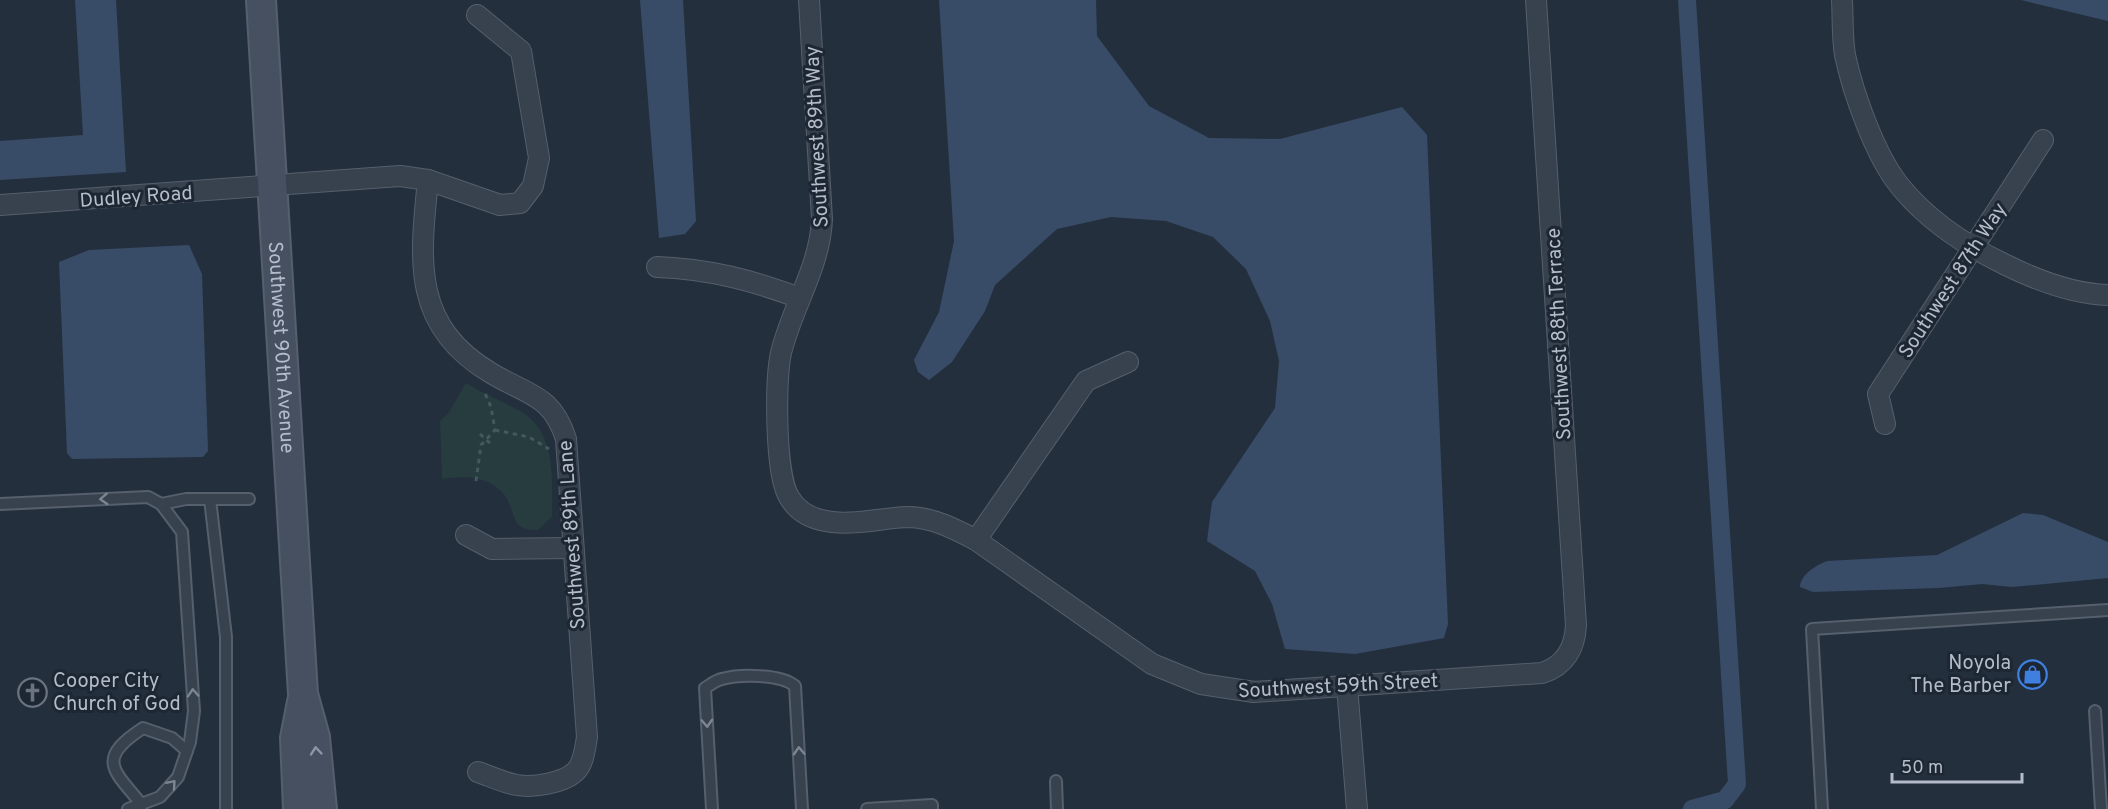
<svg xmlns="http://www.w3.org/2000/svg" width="2108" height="809" viewBox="0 0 2108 809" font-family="Overpass,sans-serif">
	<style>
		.green { fill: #263c3f }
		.water { fill: #394c67 }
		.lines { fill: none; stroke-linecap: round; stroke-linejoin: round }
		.canal { stroke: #394c67; stroke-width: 18 }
		.lane-casing { stroke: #565f6c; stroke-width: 14 }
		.street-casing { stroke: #565f6c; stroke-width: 22 }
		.secondary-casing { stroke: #565f6c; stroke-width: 32 }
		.path { stroke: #44595c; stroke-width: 3; stroke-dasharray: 4.5 4.5; stroke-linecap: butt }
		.lane { stroke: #38414e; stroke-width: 10 }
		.street { stroke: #38414e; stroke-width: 20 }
		.secondary { stroke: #465061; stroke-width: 28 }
		.oneway { stroke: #7c8592 }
		.oneway2 { stroke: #8e96a5 }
		.labels { text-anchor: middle; stroke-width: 6; stroke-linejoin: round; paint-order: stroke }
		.street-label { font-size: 20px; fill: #b4bcc9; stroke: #1d2633 }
		.poi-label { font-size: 20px; fill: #b4bcc9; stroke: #1d2633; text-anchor: end }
	</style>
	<rect width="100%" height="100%" fill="#242f3e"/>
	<path class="green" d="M466,383C484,394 502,401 520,411C557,432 552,480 552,517L538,530C530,530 522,530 517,523C512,515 511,505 506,497C492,476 465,475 442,479L440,421L449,412Z"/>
	<g class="water">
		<polygon points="75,0 116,0 126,172 0,180 0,141 83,135"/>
		<polygon points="640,0 683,0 696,221 685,234 659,238"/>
		<polygon points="939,0 1096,0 1097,36 1149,106 1209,138 1280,139 1402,107 1427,135 1448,624 1444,638 1355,654 1285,649 1272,604 1255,571 1207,541 1212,502 1275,408 1279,361 1270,321 1246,269 1213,237 1166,221 1111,217 1057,229 995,285 985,311 952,362 929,380 918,372 914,360 939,312 954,241"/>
		<polygon points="2021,0 2108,0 2108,21"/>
		<polygon points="189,245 202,274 208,451 203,457 72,459 67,453 59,262 89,250"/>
		<path d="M2023,513L2043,515L2108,542V578L2012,587L1982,584L1939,588L1813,592L1800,587C1801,574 1815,566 1827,561L1937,555Z"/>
	</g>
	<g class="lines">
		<polyline class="canal" points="1687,0 1737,784 1725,800 1692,809"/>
		<defs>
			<g id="lane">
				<polyline points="210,499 226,637 226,809"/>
				<polyline points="0,504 148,497 161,504 182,532 194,711 190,742 178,777 160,797 128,809"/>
				<polyline points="161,504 186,499 249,499"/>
				<polyline points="2095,711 2101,809"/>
				<polyline points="1056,781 1057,809"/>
				<path d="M142,805C115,771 94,760 143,728L172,738L187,751"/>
				<path d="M712,809L705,688C710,685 716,680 722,679C740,674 781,674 795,686L802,809"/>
				<polyline points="867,809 932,805 932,809"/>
				<polyline points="1822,809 1812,629 2108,610"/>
			</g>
			<g id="street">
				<path d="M809,0L822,219C820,267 792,307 781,353C775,380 775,475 789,497C796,509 808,517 821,520C849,527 880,518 908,517C932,517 955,529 976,540L1152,664L1201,684L1254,692L1542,673C1565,666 1575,648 1576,625L1536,0"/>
				<path d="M1842,0C1843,18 1842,37 1845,55C1853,93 1875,155 1899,185C1926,219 1965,245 2004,264C2036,280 2072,294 2108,295"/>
				<path d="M428,180C420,259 411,326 491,373C527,395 552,394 566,439L587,737C585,748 584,764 575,772C563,783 533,788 517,785C504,783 490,776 478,772"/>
				<polyline points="0,205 400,176 428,180 500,205 520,203 533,186 539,158 521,51 477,15"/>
				<path d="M657,267C710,269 751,280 800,298"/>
				<polyline points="1885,424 1878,394 2043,140"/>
				<polyline points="466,535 492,549 572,548"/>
				<polyline points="976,540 1086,381 1128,362"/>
				<polyline points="1347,686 1357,809"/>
			</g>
			<g id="secondary">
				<path id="s1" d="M261,0L303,694L315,737L322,809"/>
				<polyline points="298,809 295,738 302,702"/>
			</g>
		</defs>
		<use href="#lane" class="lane-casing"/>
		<use href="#street" class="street-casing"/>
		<use href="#secondary" class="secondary-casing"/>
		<g class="path">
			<polyline points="495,430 529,437 549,449"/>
			<polyline points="480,434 492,445"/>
			<polyline points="476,481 481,445 495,430 491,407 484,391"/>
		</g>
		<use href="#lane" class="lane"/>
		<use href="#street" class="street"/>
		<use href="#secondary" class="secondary"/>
	</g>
	<defs><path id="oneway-chevron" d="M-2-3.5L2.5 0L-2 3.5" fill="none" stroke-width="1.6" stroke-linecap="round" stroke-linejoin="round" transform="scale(1.5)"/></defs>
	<g class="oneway">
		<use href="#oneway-chevron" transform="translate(104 499) rotate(177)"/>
		<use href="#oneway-chevron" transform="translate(193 693) rotate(-94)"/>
		<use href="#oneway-chevron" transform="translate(707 723) rotate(87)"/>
		<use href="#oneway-chevron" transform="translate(799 751) rotate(-93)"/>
		<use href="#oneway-chevron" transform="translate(172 784) rotate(-49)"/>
	</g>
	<use class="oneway2" href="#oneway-chevron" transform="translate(316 751) rotate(-95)"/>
	<defs>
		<symbol id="shop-ring" viewBox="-11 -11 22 22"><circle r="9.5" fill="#1d2633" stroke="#3f7fe0" stroke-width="1.5"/><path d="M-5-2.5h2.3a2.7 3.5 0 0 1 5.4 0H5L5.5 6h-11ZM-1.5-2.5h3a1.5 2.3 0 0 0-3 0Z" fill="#3f7fe0"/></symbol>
		<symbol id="church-ring" viewBox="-11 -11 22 22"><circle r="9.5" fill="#1d2633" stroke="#6b7280" stroke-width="1.5"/><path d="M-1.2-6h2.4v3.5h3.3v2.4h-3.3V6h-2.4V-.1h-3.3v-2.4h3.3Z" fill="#6b7280"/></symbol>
	</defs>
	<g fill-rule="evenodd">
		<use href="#shop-ring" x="2016" y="658" width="33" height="33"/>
		<use href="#church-ring" x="16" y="676" width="33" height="33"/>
	</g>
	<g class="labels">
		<g class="street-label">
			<text transform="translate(816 137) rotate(-93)" y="7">Southwest 89th Way</text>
			<text transform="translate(136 196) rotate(-4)" y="7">Dudley Road</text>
			<text transform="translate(1952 280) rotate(-57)" y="7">Southwest 87th Way</text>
			<text transform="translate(1558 334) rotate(-93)" y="7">Southwest 88th Terrace</text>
			<text dy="7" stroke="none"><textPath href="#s1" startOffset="348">Southwest 90th Avenue</textPath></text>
			<text transform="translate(571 535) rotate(-94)" y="7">Southwest 89th Lane</text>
			<text transform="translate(1338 685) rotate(-3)" y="7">Southwest 59th Street</text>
		</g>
		<g class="poi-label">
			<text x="2011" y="669">Noyola<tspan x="2011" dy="23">The Barber</tspan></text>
			<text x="53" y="687" text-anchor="start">Cooper City<tspan x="53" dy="23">Church of God</tspan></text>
		</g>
	</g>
	<path d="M1892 773v9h130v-9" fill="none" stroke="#b4bcc9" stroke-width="3"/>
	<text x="1901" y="773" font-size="18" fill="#b4bcc9" stroke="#1d2633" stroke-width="4.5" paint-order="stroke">50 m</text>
</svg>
